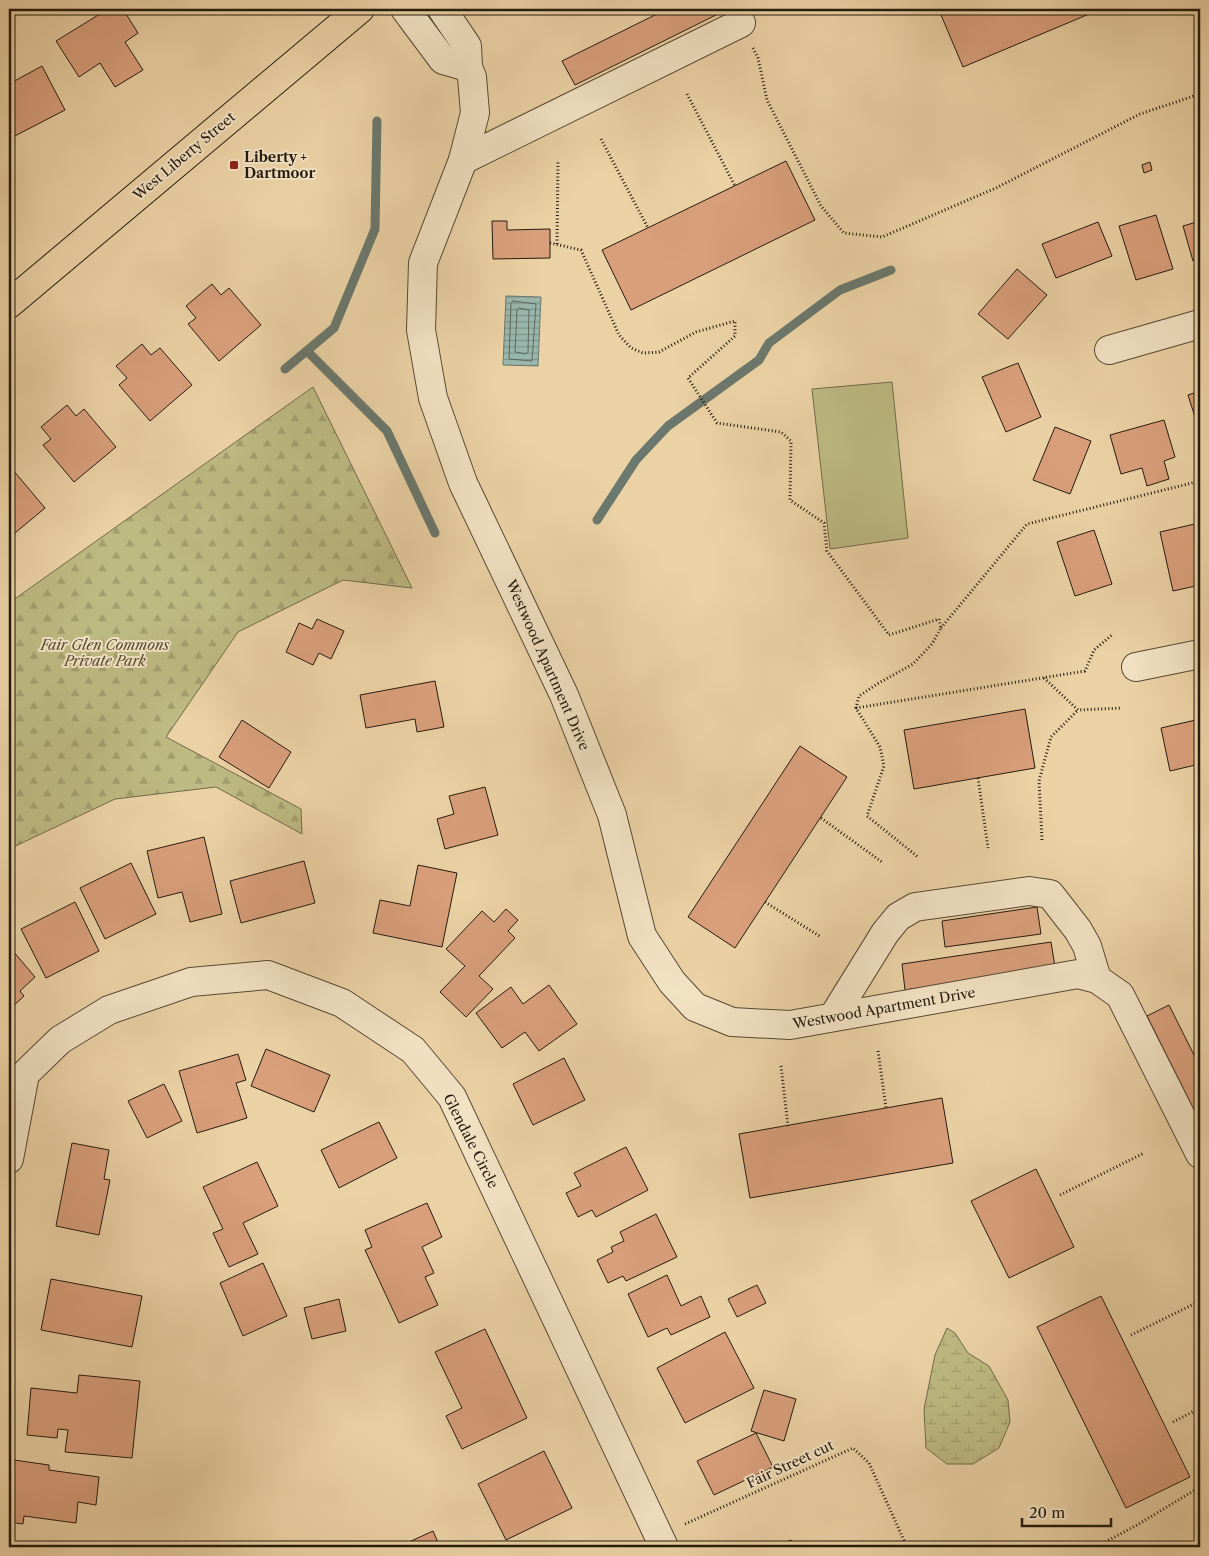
<svg xmlns="http://www.w3.org/2000/svg" width="1209" height="1556" viewBox="0 0 1209 1556" font-family="'Libre Caslon Text',serif">
	<style>
		.forest { fill: url(#forest-firs); stroke: #716a48 }
		.wetland { fill: url(#wetland-marsh); stroke: #716a48 }
		.pitch { fill: #bdba82; stroke: #716a48 }
		.water { fill: url(#water-rules); stroke: #6b786d }
		.lines { fill: none; stroke-linecap: round; stroke-linejoin: round }
		.shore { stroke: #5f685d; stroke-width: 1 }
		.stream { stroke: #6b786d; stroke-width: 9 }
		.building { fill: #d99f7b; stroke: #251b0e }
		.minor-casing { stroke: #564934; stroke-width: 30 }
		.major-casing { stroke: #251b0e; stroke-width: 30 }
		.path { stroke: #251b0e; stroke-width: 3; stroke-dasharray: 1 2.5; stroke-linecap: butt }
		.minor { stroke: #f2e2c4; stroke-width: 28 }
		.major { stroke: #ebd2a5; stroke-width: 28 }
		.poi-dot { fill: #8f2418; stroke: #f2e2c4; stroke-width: 2 }
		.labels { text-anchor: middle; stroke-width: 4; stroke-linejoin: round; paint-order: stroke }
		.street-label { font-size: 14px; fill: #251b0e; stroke: #f2e2c4 }
		.poi-label { font-size: 14px; font-weight: bold; fill: #251b0e; stroke: #f2e2c4; text-anchor: start }
		.park-label { font-size: 14px; font-style: italic; fill: #534b31; stroke: #f2e2c4 }
	</style>
	<defs>
		<pattern id="forest-firs" width="22" height="20" patternUnits="userSpaceOnUse" patternTransform="scale(1.25)"><rect width="22" height="20" fill="#bdba82"/><path d="M5 1l3.5 6h-7zM16 11l3.5 6h-7z" fill="#a29f6f"/></pattern>
		<pattern id="wetland-marsh" width="20" height="14" patternUnits="userSpaceOnUse" patternTransform="scale(1.25)"><rect width="20" height="14" fill="#bdba82"/><path d="M1 5h8M5 5V1M11 12h8M15 12V8" fill="none" stroke="#a29f6f"/></pattern>
		<pattern id="water-rules" width="6" height="5" patternUnits="userSpaceOnUse" patternTransform="scale(1.25)"><rect width="6" height="5" fill="#99b6ac"/><path d="M0 2.5h6" fill="none" stroke="#7d938a"/></pattern>
	</defs>
	<rect width="100%" height="100%" fill="#ebd2a5"/>
	<filter id="stains"><feTurbulence type="fractalNoise" baseFrequency=".004" numOctaves="4"/><feColorMatrix values="0 0 0 0 .2 0 0 0 0 .09 0 0 0 0 .02 0 0 0 .5 -.17"/></filter>
	<radialGradient id="worn" r=".72"><stop offset=".6" stop-color="#630" stop-opacity="0"/><stop offset="1" stop-color="#630" stop-opacity=".3"/></radialGradient>
	<polygon class="forest" points="313,387 412,588 343,580 238,632 166,737 301,809 302,834 216,787 115,799 9,849 9,603"/>
	<polygon class="wetland" points="947,1328 955,1333 968,1353 989,1366 1008,1400 1010,1422 999,1448 973,1464 947,1464 926,1448 924,1409 935,1355"/>
	<polygon class="pitch" points="892,382 908,538 830,549 812,389"/>
	<polygon class="water" points="506,296 541,297 538,366 503,365"/>
	<g class="lines">
		<g class="shore">
			<polygon points="513,301 536,304 532,361 509,359 511,304"/>
			<polygon points="519,308 529,310 528,352 526,354 515,352 517,310"/>
		</g>
		<g class="stream">
			<polyline points="307,351 387,431 435,533"/>
			<polyline points="285,369 334,328 375,229 377,121"/>
			<polyline points="597,520 636,460 668,426 759,360 769,343 840,290 891,270"/>
		</g>
	</g>
	<g class="building">
		<polygon points="108,9 123,9 138,33 125,42 143,70 115,87 100,63 79,77 56,41"/>
		<polygon points="667,9 726,10 575,85 562,61"/>
		<polygon points="950,9 1101,9 963,67 941,15 951,11"/>
		<polygon points="42,66 65,110 9,139 9,84"/>
		<polygon points="786,161 815,220 631,310 602,250"/>
		<polygon points="1150,162 1152,170 1144,173 1142,165"/>
		<polygon points="1156,215 1173,269 1136,280 1119,226"/>
		<polygon points="492,221 507,221 507,230 550,229 550,258 493,259"/>
		<polygon points="1200,221 1200,259 1193,261 1183,226"/>
		<polygon points="1098,222 1112,256 1056,278 1042,244"/>
		<polygon points="1017,269 1047,295 1008,339 978,314"/>
		<polygon points="212,284 221,295 229,288 261,325 219,361 188,324 196,318 186,306"/>
		<polygon points="142,344 151,355 160,348 192,385 150,421 119,385 127,378 116,366"/>
		<polygon points="1018,363 1041,417 1006,432 982,377"/>
		<polygon points="1200,391 1200,433 1188,395"/>
		<polygon points="67,405 76,416 84,409 116,447 74,482 43,445 51,439 41,427"/>
		<polygon points="1164,420 1175,457 1164,461 1169,479 1147,486 1142,468 1121,474 1110,435"/>
		<polygon points="1055,427 1091,441 1070,494 1033,480"/>
		<polygon points="13,470 45,508 9,538 9,473"/>
		<polygon points="1199,523 1200,585 1173,591 1160,532"/>
		<polygon points="1094,530 1112,584 1075,596 1057,542"/>
		<polygon points="317,619 344,631 331,659 319,653 313,665 286,652 299,623 312,629"/>
		<polygon points="435,681 444,727 417,732 415,719 366,728 360,695"/>
		<polygon points="1025,709 1035,768 914,789 904,730"/>
		<polygon points="1200,719 1200,764 1170,771 1161,728"/>
		<polygon points="242,720 291,752 269,788 219,757"/>
		<polygon points="800,746 847,777 735,948 688,917"/>
		<polygon points="485,787 498,835 445,849 437,819 454,814 449,796"/>
		<polygon points="204,837 222,914 190,922 182,892 158,898 147,851"/>
		<polygon points="304,861 315,903 241,923 230,881"/>
		<polygon points="131,863 156,914 105,939 80,888"/>
		<polygon points="418,865 457,873 442,947 373,933 380,900 410,906"/>
		<polygon points="75,902 99,951 46,978 21,929"/>
		<polygon points="1037,907 1041,934 945,947 942,921"/>
		<polygon points="506,909 518,920 508,931 515,938 479,976 493,989 466,1017 440,992 465,966 446,949 482,911 494,922"/>
		<polygon points="1051,942 1055,967 905,990 902,964"/>
		<polygon points="13,951 35,977 20,991 24,996 9,1010 9,955"/>
		<polygon points="549,985 577,1024 539,1051 525,1032 502,1048 476,1013 511,987 523,1004"/>
		<polygon points="1169,1005 1200,1067 1200,1122 1147,1016"/>
		<polygon points="266,1049 330,1075 314,1112 251,1086"/>
		<polygon points="238,1054 246,1080 236,1083 247,1118 197,1133 179,1071"/>
		<polygon points="564,1058 585,1100 533,1125 513,1084"/>
		<polygon points="164,1084 182,1121 147,1138 128,1101"/>
		<polygon points="942,1098 953,1163 750,1198 739,1134"/>
		<polygon points="379,1122 397,1158 339,1188 321,1150"/>
		<polygon points="72,1143 109,1150 104,1179 110,1180 99,1235 56,1226"/>
		<polygon points="626,1147 648,1190 596,1217 592,1210 578,1217 566,1193 581,1186 574,1173"/>
		<polygon points="257,1162 278,1206 243,1223 258,1254 229,1267 213,1233 223,1229 203,1187"/>
		<polygon points="1036,1169 1074,1247 1009,1278 971,1201"/>
		<polygon points="427,1203 442,1237 422,1247 434,1273 425,1277 438,1305 399,1323 365,1250 372,1247 365,1230"/>
		<polygon points="656,1214 677,1257 626,1281 623,1276 608,1283 597,1260 613,1252 611,1247 624,1241 620,1232"/>
		<polygon points="263,1263 287,1316 243,1336 220,1283"/>
		<polygon points="667,1275 681,1306 701,1296 710,1317 671,1335 667,1328 648,1337 628,1294"/>
		<polygon points="51,1279 142,1296 132,1347 41,1330"/>
		<polygon points="757,1285 766,1303 737,1317 728,1299"/>
		<polygon points="1101,1296 1190,1477 1126,1508 1037,1327"/>
		<polygon points="339,1299 346,1331 312,1339 304,1308"/>
		<polygon points="485,1329 527,1418 462,1449 446,1416 462,1408 435,1352"/>
		<polygon points="725,1332 754,1388 685,1423 657,1368"/>
		<polygon points="79,1375 140,1381 132,1458 65,1452 68,1430 58,1429 57,1438 27,1435 31,1388 77,1393"/>
		<polygon points="764,1390 796,1399 784,1441 751,1431"/>
		<polygon points="756,1433 773,1467 714,1495 697,1461"/>
		<polygon points="544,1451 572,1508 506,1540 478,1484"/>
		<polygon points="14,1460 49,1465 49,1470 99,1477 96,1505 78,1502 76,1523 24,1516 23,1524 9,1522 9,1501"/>
		<polygon points="433,1531 440,1547 398,1547"/>
		<polygon points="791,1540 794,1547 773,1547"/>
	</g>
	<g class="lines">
		<defs>
			<g id="minor">
				<polyline points="405,9 443,60 468,67 467,46 442,9"/>
				<polyline points="468,67 472,77 475,113 463,160 423,263 421,330 433,398 463,483 564,695 612,815 642,936 672,982 695,1007 732,1022 790,1025 1078,974 1097,979 1120,995 1200,1154"/>
				<polyline points="463,160 741,23"/>
				<polyline points="1109,350 1200,324"/>
				<polyline points="1136,667 1200,654"/>
				<polyline points="833,1017 885,933 898,917 915,907 1029,891 1050,894 1078,930 1087,946 1097,979"/>
				<polyline points="9,1159 25,1074 60,1040 109,1010 191,982 268,975 342,1003 413,1050 452,1097 664,1547"/>
			</g>
			<polyline id="major" points="9,304 360,9"/>
		</defs>
		<use href="#minor" class="minor-casing"/>
		<use href="#major" class="major-casing"/>
		<g class="path">
			<polyline points="753,48 758,58 767,100 821,206 844,233 882,237 996,188 1140,114 1200,94"/>
			<polyline points="687,94 735,186"/>
			<polyline points="601,139 648,228"/>
			<polyline points="550,243 581,250 619,335 631,348 643,353 659,352 696,332 735,321 735,336 688,378 717,423 781,432 791,441 790,500 824,523 827,551 889,635 939,619 941,628 932,644 913,664 877,684 859,696 856,708 880,747 884,766 867,816 918,857"/>
			<polyline points="557,244 558,160"/>
			<polyline points="941,628 1027,524 1200,481"/>
			<polyline points="1044,678 1078,710 1122,708"/>
			<polyline points="856,708 1085,671 1094,650 1112,635"/>
			<polyline points="978,778 988,848"/>
			<polyline points="821,818 882,862"/>
			<polyline points="1042,840 1039,781 1051,737 1078,710"/>
			<polyline points="765,902 821,937"/>
			<polyline points="878,1051 886,1108"/>
			<polyline points="781,1066 788,1126"/>
			<polyline points="1060,1195 1144,1153"/>
			<polyline points="1131,1335 1200,1301"/>
			<polyline points="1173,1422 1200,1408"/>
			<polyline points="685,1524 853,1448 869,1463 907,1547"/>
			<polyline points="1096,1547 1137,1525 1200,1487"/>
		</g>
		<use href="#minor" class="minor"/>
		<use href="#major" class="major"/>
	</g>
	<rect class="poi-dot" x="229" y="160" width="10" height="10" rx="2.5"/>
	<g class="labels">
		<g class="street-label">
			<text transform="translate(184 156) rotate(-40)" y="5">West Liberty Street</text>
			<text transform="translate(548 665) rotate(66)" y="5">Westwood Apartment Drive</text>
			<text transform="translate(884 1008) rotate(-10)" y="5">Westwood Apartment Drive</text>
			<text transform="translate(471 1141) rotate(63)" y="5">Glendale Circle</text>
			<text transform="translate(790 1464) rotate(-25)" y="5">Fair Street cut</text>
		</g>
		<g class="poi-label">
			<text x="244" y="162">Liberty +<tspan x="244" dy="16">Dartmoor</tspan></text>
		</g>
		<g class="park-label">
			<text x="105" y="650">Fair Glen Commons<tspan x="105" dy="16">Private Park</tspan></text>
		</g>
	</g>
	<rect width="1209" height="1556" fill="none" stroke="#ebd2a5" stroke-width="30"/>
	<rect x="10" y="10" width="1189" height="1536" fill="none" stroke="#251b0e" stroke-width="2.5"/>
	<rect x="15" y="15" width="1179" height="1526" fill="none" stroke="#251b0e"/>
	<path d="M1022 1518v8h89v-8" fill="none" stroke="#251b0e" stroke-width="2.5"/>
	<text x="1029" y="1518" font-size="15" fill="#251b0e" stroke="#f2e2c4" stroke-width="4" paint-order="stroke">20 m</text>
	<rect width="100%" height="100%" filter="url(#stains)"/>
	<rect width="100%" height="100%" fill="url(#worn)"/>
</svg>
